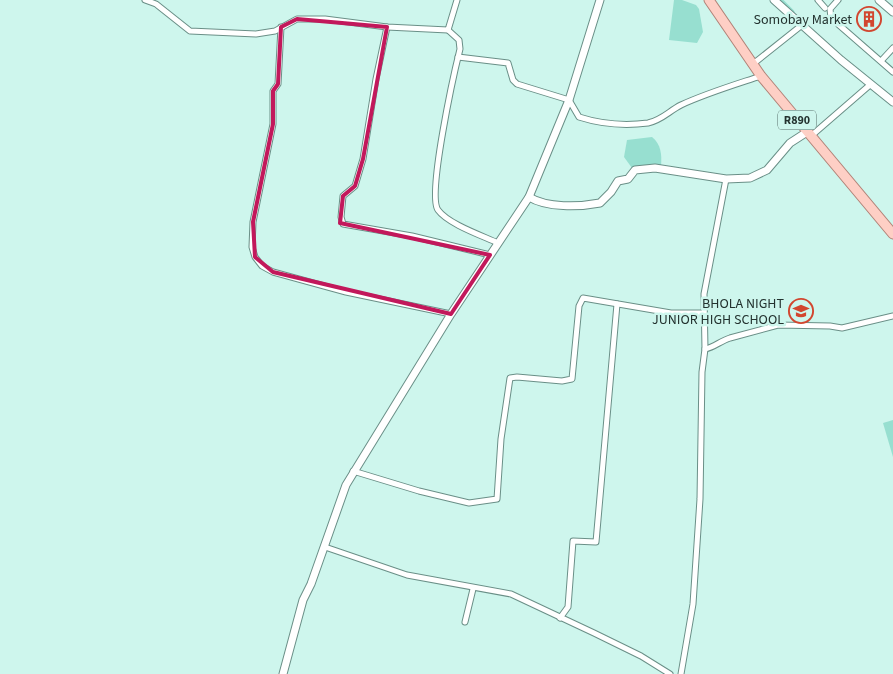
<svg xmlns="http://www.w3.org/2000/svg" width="893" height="674" viewBox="0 0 893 674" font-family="'Source Sans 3',sans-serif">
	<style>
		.water { fill: #97dfd0 }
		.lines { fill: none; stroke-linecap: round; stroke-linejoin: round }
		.canal { stroke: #97dfd0; stroke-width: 5 }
		.minor-casing { stroke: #6a8f87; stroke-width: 7 }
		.tertiary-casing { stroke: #6a8f87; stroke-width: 9 }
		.primary-casing { stroke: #b18378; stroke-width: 11 }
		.minor { stroke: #fff; stroke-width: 5 }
		.tertiary { stroke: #fff; stroke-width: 7 }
		.primary { stroke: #fecfc5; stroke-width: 9 }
		.marked { fill: none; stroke: #c2185b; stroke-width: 4; stroke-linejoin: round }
		.labels { text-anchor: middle; stroke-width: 5; stroke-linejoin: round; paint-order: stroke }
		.shield { fill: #cef6ed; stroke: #566d68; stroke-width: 1 }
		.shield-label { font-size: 12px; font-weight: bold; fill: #23322f }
		.poi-label { font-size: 14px; fill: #23322f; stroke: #cef6ed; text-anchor: end }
	</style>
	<rect width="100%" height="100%" fill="#cef6ed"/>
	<g class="water">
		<polygon points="674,0 682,0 696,5 699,9 703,32 697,43 669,40"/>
		<path d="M652,137C661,144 662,155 661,166L632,168L624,157L627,140Z"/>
		<polygon points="893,420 893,457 883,423"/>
	</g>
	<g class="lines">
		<polyline class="canal" points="780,0 792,12"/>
		<defs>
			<g id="minor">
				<polyline points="145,0 156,4 190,31 256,34 275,31 297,19 325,19 387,27 448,30 457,0"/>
				<polyline points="818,0 825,8"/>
				<polyline points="838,0 830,9 831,18 893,72"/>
				<polyline points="281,27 278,84 273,91 273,124 253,222 252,247 255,257 262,266 273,272 346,292 451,314"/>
				<polyline points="387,27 376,79 363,159 355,186 343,196 341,217 343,224 412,236 490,255"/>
				<path d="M448,30L459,40L460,49C454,73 427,195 438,210C448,224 483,236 498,243"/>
				<path d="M458,57L508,63L513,80L517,84L569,100L579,117C601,124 625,126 648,123C662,120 669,111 681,105C707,93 734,85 761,76"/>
				<polyline points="881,61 893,48"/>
				<polyline points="753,64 802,25"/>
				<polyline points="811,136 871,84"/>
				<path d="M705,349C715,347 720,341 730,338L778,325L830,326L842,328L893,316"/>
				<polyline points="353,471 419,491 469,503 497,499 501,439 510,378 517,377 562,381 572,379 579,306 583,298 671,313 703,313"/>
				<polyline points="325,547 407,575 511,594 594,633 641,656 670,674"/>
				<polyline points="560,618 568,607 573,541 596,542 617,304"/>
				<polyline points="465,622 473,589"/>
				<polyline points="681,674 693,604 700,499 702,372 705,349 704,294 726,179"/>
			</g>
			<g id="tertiary">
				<polyline points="774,0 841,60 893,102"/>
				<polyline points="879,0 893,12"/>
				<path d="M529,197C547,208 579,207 600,203L611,192L618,181L628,179L635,170L655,168L726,179L750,178L767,170L790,143L807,132"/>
				<polyline points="283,674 303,600 311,584 346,485 451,314 529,197 569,100 600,0"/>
			</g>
			<polyline id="primary" points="709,0 761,76 893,234"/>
		</defs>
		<use href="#minor" class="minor-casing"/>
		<use href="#tertiary" class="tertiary-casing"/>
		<use href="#primary" class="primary-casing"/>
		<use href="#minor" class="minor"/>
		<use href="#tertiary" class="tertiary"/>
		<use href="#primary" class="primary"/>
	</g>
	<path class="marked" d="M297,19L387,27L363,159L355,186L343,196L340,223L490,255L451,314L273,272L255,257L253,222L273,124V91L278,84L281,27Z"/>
	<defs>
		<symbol id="building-ring" viewBox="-11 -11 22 22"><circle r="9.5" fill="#cef6ed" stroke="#d2462f" stroke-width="1.5"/><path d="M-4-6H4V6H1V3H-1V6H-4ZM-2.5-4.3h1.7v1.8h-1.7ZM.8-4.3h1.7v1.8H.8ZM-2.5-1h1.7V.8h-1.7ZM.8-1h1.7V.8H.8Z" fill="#d2462f"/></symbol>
		<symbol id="school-ring" viewBox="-11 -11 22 22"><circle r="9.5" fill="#cef6ed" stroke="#d2462f" stroke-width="1.5"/><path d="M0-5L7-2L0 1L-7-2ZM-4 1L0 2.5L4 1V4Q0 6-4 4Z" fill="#d2462f"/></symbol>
	</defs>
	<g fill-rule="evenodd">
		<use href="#building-ring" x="855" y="5" width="28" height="28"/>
		<use href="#school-ring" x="787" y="297" width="28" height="28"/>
	</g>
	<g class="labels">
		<rect class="shield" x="778" y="110.5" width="38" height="19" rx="4"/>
		<g class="shield-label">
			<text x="797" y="124">R890</text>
		</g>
		<g class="poi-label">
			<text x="852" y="24">Somobay Market</text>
			<text x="784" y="308">BHOLA NIGHT<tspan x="784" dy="16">JUNIOR HIGH SCHOOL</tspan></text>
		</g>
	</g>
</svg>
